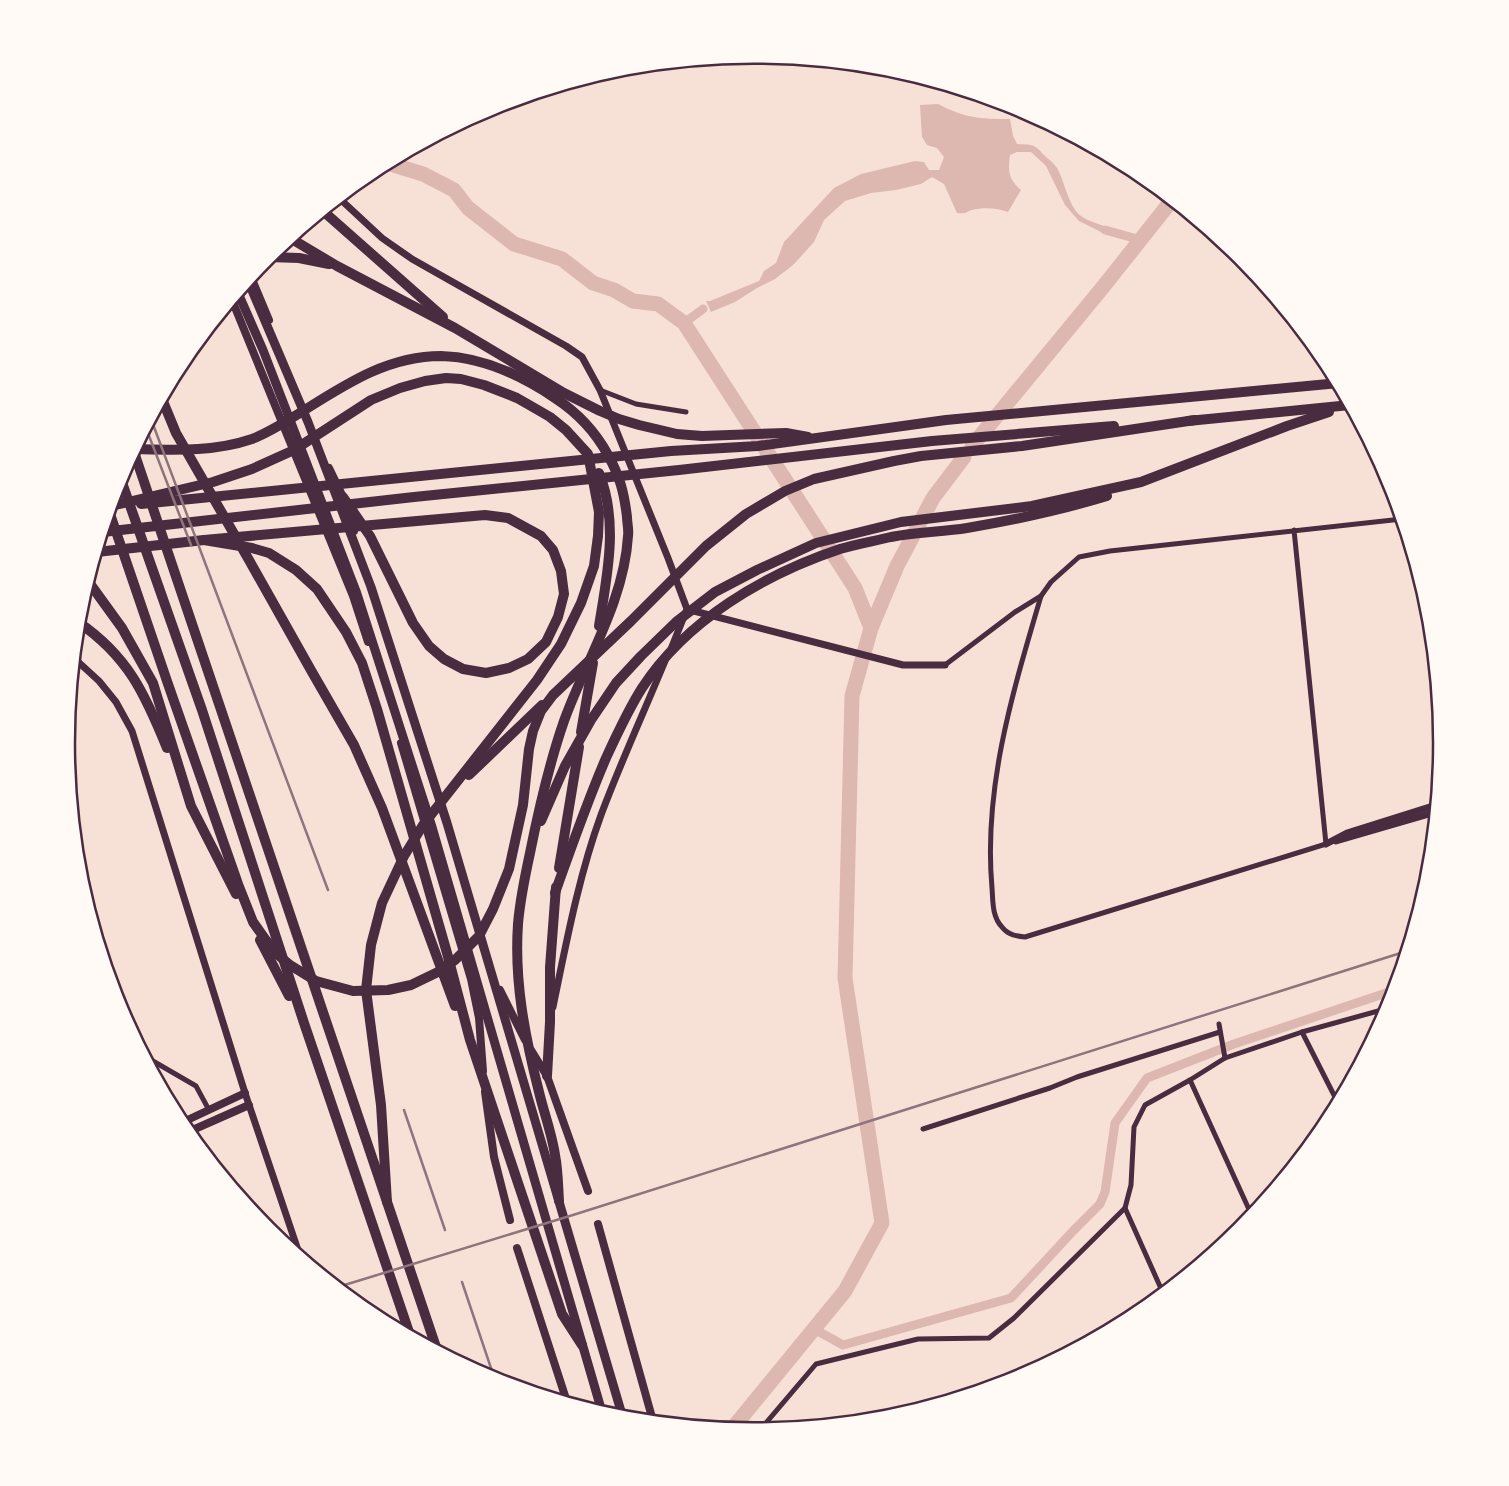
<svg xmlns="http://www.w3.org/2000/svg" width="1509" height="1486" viewBox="0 0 1509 1486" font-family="Jost,sans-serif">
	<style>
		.water { fill: #dcb8b0 }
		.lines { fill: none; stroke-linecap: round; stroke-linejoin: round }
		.canal { stroke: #dcb8b0; stroke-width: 9 }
		.river { stroke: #dcb8b0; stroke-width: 15 }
		.minor { stroke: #4a2c40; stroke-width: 5 }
		.tertiary { stroke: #4a2c40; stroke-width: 7 }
		.secondary { stroke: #4a2c40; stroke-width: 8 }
		.trunk { stroke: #4a2c40; stroke-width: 9 }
		.motorway { stroke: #4a2c40; stroke-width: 10 }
		.rail { stroke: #8f747c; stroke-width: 2.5 }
		.rim { fill: none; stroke: #4a2c40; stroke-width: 2.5 }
	</style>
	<rect width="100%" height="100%" fill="#f7e1d7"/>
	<path class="water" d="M938,104C965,118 980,119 1010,119L1013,136L1017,144C1032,145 1033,143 1044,155C1048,159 1053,162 1057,168C1065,182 1068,206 1081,216C1088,221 1099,224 1106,227L1103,233L1079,221L1065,205L1046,166L1031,152H1017L1010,155C1008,171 1008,179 1021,190L1008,212C997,208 984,207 972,210C965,212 967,214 957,213L944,184L932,177L921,184L896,190L871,193L845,201L824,220L814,242L793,265L775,279L757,288L735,302L711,312L706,301H710L759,281L764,271L776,263L784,242L834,188L861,174L915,161L924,162L929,170H939L944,157L937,148L927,145L922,137L920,105Z"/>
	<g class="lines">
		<g class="canal">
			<polyline points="1105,230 1141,240"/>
			<polyline points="684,323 703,309"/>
			<polyline points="814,1329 843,1345 1011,1298 1074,1230 1100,1204 1105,1192 1115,1123 1147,1078 1234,1044 1395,990"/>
		</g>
		<g class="river">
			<polyline points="387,163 423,174 454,190 468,208 514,244 562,259 593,283 614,290 633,301 658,304 684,323 855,588 871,628"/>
			<polyline points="972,446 1103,287 1172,200"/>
			<polyline points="732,1429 845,1291 882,1223 845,978 852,696 871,628 897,566 933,498 964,457"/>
		</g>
		<g class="minor">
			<polyline points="600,390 636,404 686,412"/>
			<path d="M1294,530L1326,844L1025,937C1016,936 1008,935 1002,927C992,917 993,901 992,888C983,788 1013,691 1041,596L1051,582L1079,557L1110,551L1402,519"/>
			<polyline points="945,665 1015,612 1041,596"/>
			<polyline points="1219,1024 1225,1058"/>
			<polyline points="1302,1032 1389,1008"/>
			<polyline points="146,1057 196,1086 209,1110"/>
			<polyline points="1190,1080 1252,1216"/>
			<polyline points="923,1129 1050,1088 1077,1077 1220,1032"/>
			<polyline points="1125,1208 1163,1293"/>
			<polyline points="760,1430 816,1364 918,1339 989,1338 1014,1318 1125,1208 1131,1185 1134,1127 1145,1105 1190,1080 1225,1058 1302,1032 1338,1103"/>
		</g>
		<g class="tertiary">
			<polyline points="339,198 382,238 412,259 566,346 582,357 600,390 668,558 687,609 671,649"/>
			<polyline points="690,610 903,665 945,665"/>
			<polyline points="75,659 99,681 116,702 132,731 245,1093 300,1256"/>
			<polyline points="1336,841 1436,812"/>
			<polyline points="1326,844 1347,833 1436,805"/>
			<path d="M553,1007C566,944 579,875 601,815C620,764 644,712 665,661"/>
		</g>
		<g class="secondary">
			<polyline points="251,277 269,320"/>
			<polyline points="232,300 353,596 368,642"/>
			<polyline points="329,468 343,497 354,531"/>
			<polyline points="401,743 471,979 479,1018 483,1071"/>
			<polyline points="500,990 525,1040"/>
			<polyline points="531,1050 547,1076 588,1191"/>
			<polyline points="485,1092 494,1157 510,1220"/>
			<polyline points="181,1123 245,1093"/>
			<polyline points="188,1132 249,1105"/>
			<polyline points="598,1224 653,1421"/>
			<polyline points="517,1248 567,1402"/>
		</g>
		<g class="trunk">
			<polyline points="248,281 308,422 371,587 447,823 623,1418"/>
			<polyline points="238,293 263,350 356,591 432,827 602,1412"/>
		</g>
		<g class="motorway">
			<polyline points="323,211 443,317"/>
			<polyline points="290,238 337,266 455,328 564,393 600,411 619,419 639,425 677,434 702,436 786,433 808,437"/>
			<polyline points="268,257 299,258 329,264"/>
			<polyline points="162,399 176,433 249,560 312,672 354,745 382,808 455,1006"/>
			<polyline points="1188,421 1350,405"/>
			<path d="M135,449C175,450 214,452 252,439C270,432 287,421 303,411C346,384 388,356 441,356C483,357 521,375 555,398C578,413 595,431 608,455C620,477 624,492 627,517C627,523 629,530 628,536C624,602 586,660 564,721C549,764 539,808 530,853C525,876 520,900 518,924C514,981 525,1037 539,1092C544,1113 552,1134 555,1155C558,1170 558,1186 559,1201"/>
			<polyline points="134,452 437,1350"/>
			<polyline points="120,477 202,710 304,1023 410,1335"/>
			<polyline points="141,504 671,451 758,446 946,420 1339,383"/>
			<polyline points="111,506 213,482 252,469 294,450 371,400 400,388 425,381 446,378 461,379 484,385 517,398 531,406 550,417 566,430 588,454 599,512 598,536 594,566 581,603 561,644 537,680 423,825 404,856 382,903 371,945 366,990 381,1105 387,1202"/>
			<polyline points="109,511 168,684 238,884 253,922 265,939 278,955 290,965 316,981 353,991 388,990 411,985 440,971 455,960 479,936 493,909 509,869 523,805 529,749 533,731 541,711 553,695 631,621 706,546 746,514 785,491 814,479 894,461 921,456 1022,446 1195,420"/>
			<polyline points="103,532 414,497 679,470 932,441 1114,426"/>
			<polyline points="204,540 252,548 269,553 296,570 317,589 346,632 362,663 377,709 447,953 470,1040 562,1314 582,1345"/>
			<polyline points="97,552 204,540 417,521 485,515 508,518 541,536 553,550 561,571 564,594 558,617 546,642 528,659 509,668 486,673 463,669 444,659 429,646 413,623 370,536 343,497"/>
			<polyline points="88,581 122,628 153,683 191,806 236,894"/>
			<path d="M78,622C128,656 145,694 167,748"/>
			<path d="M599,626C607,576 619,522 599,473"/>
			<polyline points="581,732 593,663"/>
			<polyline points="469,775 542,705"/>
			<polyline points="541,821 565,766 591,720 616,683 641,656 676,622 715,592 757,570 816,543 901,522 1032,506 1141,482 1287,426 1329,412"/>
			<polyline points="559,868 579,747"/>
			<path d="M555,893C571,848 587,802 606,758C617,734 628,710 642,688C686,620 765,574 840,549C856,544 875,541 891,537C916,532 942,532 967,528C1014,520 1061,510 1107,496"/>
			<polyline points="260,940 289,996"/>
			<polyline points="547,1076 550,1022 550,967 556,887"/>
		</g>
		<g class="rail">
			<polyline points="151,419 328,890"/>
			<polyline points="146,428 191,545"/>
			<polyline points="404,1110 445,1230"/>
			<polyline points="462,1282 495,1380"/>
			<polyline points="338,1287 573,1215 1407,951"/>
		</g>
	</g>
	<path d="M0 0H1509V1486H0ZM75 743a679 679 0 1 1 1358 0a679 679 0 1 1-1358 0Z" fill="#fffaf5" fill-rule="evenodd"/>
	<path class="rim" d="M75 743a679 679 0 1 1 1358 0a679 679 0 1 1-1358 0Z"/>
</svg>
